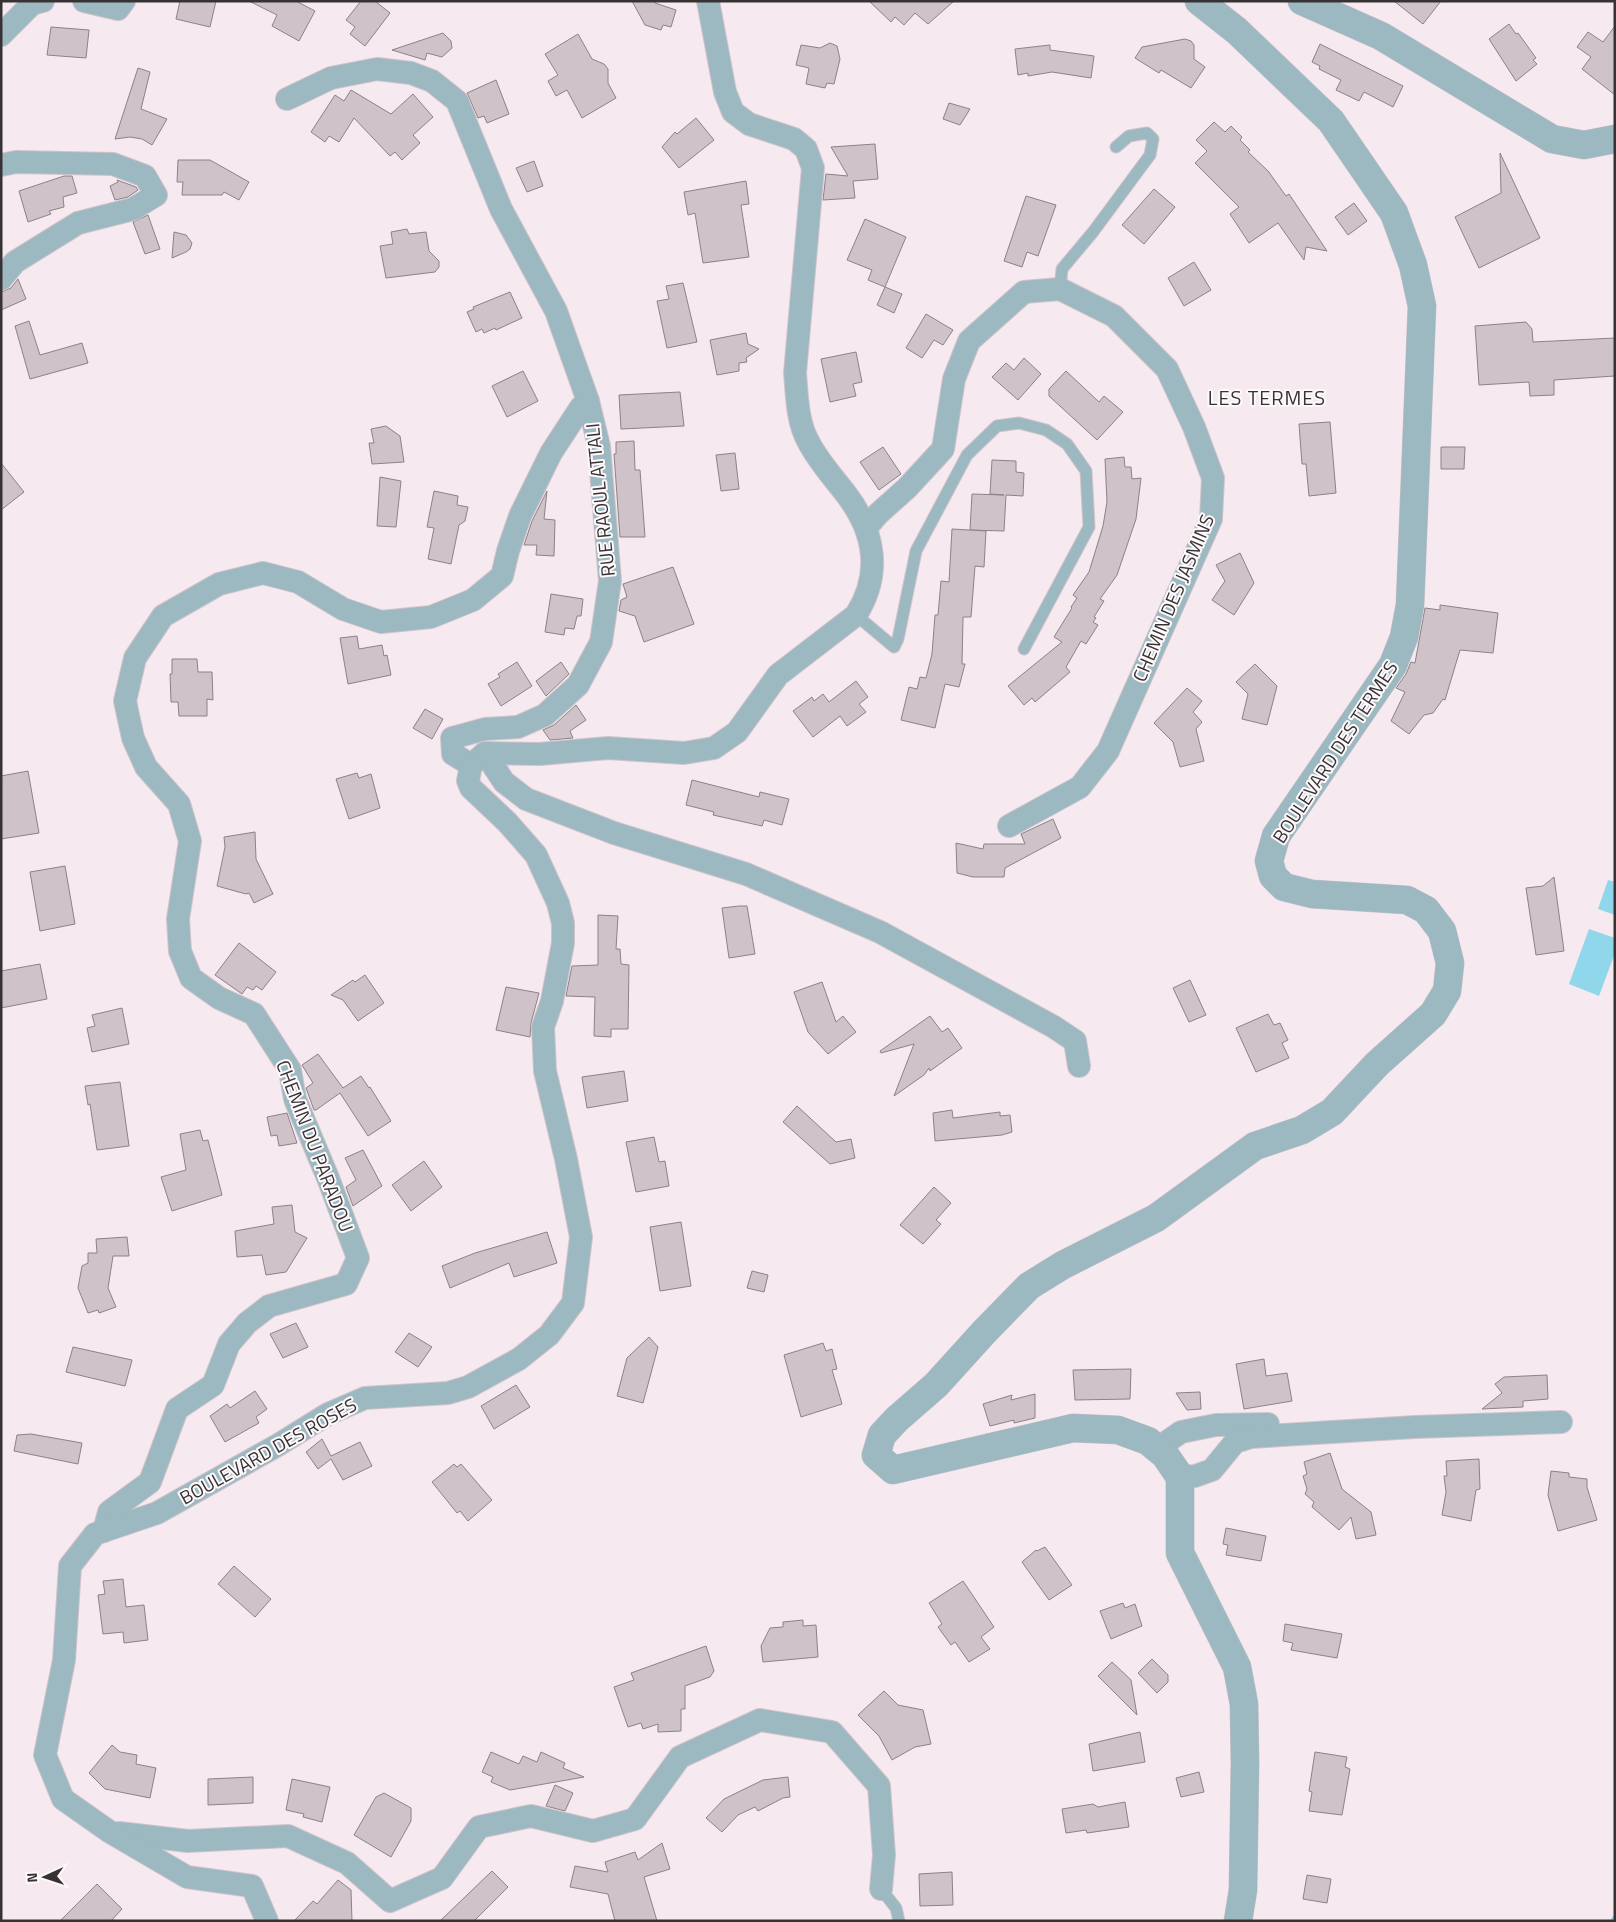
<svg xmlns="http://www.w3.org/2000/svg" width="1616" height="1922" viewBox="0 0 1616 1922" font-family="'Titillium Web',sans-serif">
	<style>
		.water { fill: #91d7ec }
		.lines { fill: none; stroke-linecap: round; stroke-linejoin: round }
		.stream { stroke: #91d7ec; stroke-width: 7 }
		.building { fill: #cfc3c9; stroke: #8d8287 }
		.service-casing { stroke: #d0c4ca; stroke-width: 13 }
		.minor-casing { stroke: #d0c4ca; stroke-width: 24 }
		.tertiary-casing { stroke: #d0c4ca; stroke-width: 29 }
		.service { stroke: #9cb8c1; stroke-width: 11 }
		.minor { stroke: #9cb8c1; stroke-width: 22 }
		.tertiary { stroke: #9cb8c1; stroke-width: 28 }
		.labels { text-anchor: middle; stroke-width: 4; stroke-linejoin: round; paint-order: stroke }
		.street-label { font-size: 19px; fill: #373234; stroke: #fef9fb }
		.neighbourhood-label { font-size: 20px; letter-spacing: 1px; fill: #373234; stroke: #fef9fb }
	</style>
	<rect width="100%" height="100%" fill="#f6e9ef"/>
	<g class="water">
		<polygon points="1608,880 1615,882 1615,915 1598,909"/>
		<polygon points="1589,929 1615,938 1615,953 1599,996 1569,984"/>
	</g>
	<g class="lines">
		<polyline class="stream" points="1614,1921 1615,1919"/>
	</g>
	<g class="building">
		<polygon points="180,1 216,1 210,27 176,19"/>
		<polygon points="249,1 296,1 315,11 299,41 272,26 277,15"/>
		<polygon points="361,1 375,1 390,13 365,46 350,34 355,27 346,20"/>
		<polygon points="632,1 654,1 655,3 676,10 671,27 663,25 661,30 645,25"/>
		<polygon points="869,1 954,1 928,24 915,13 904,25 895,17 891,22"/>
		<polygon points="1394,1 1441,1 1423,24"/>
		<polygon points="1509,24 1516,34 1518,33 1536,58 1533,60 1537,64 1516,81 1489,39"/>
		<polygon points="1615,26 1615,95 1582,69 1591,57 1577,47 1588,32 1603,42"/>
		<polygon points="51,27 89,30 86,58 47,55"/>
		<polygon points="443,33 451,41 452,48 442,57 427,53 425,60 392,50"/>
		<polygon points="578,34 592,59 604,64 608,69 608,83 616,98 582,118 567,90 556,96 548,81 558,75 545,54"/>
		<polygon points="1185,39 1191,41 1194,45 1194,59 1205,67 1191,88 1161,70 1159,73 1135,58 1142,47"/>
		<polygon points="830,43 837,46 840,59 834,84 827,83 825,88 806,84 809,68 796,65 801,45 820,48"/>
		<polygon points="1320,44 1403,86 1393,107 1364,92 1359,101 1336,90 1341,80 1319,69 1320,66 1312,62"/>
		<polygon points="1050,45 1050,50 1094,56 1091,78 1052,72 1028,76 1028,73 1018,75 1015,49"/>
		<polygon points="138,68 150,72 141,109 167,119 152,145 142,139 130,137 115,139"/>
		<polygon points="496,80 509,114 487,123 484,116 478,118 467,93"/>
		<polygon points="351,90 391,114 413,94 433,117 413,135 420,143 402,160 395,152 390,156 354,118 339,142 329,136 325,142 311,132 335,95 344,101"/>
		<polygon points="949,103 970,109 960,125 943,119"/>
		<polygon points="696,118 714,140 679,168 662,147 675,132 677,134"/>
		<polygon points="1214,122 1225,132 1231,126 1242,137 1240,140 1250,150 1248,152 1268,171 1286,196 1289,194 1327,251 1306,247 1304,260 1278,223 1249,243 1230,214 1239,207 1195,163 1207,151 1196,140"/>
		<polygon points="875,144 878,179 853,181 855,198 823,200 826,174 848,176 831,147"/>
		<polygon points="1500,153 1540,238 1479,268 1455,217 1501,193"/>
		<polygon points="178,160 210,160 249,182 239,200 224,192 222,195 182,195 183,182 177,182"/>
		<polygon points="534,161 543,186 527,192 516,168"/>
		<polygon points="64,176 72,176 77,193 63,197 64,207 49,211 51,214 28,222 19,191"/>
		<polygon points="117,180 136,187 138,190 128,197 115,200 110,186 118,182"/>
		<polygon points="746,181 749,204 741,205 749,257 703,263 695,213 688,215 684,192"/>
		<polygon points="1154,189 1175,207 1144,244 1122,225"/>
		<polygon points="1026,196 1056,205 1038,256 1027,252 1022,267 1004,261"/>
		<polygon points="1354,203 1367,221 1348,235 1335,217"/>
		<polygon points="148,215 160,249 145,254 133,222"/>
		<polygon points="865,219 906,237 885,287 868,280 872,270 847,260"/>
		<polygon points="407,229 409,234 426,232 429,251 439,261 439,267 435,272 386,278 380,246 393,244 391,232"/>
		<polygon points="174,232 186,235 192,243 190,249 186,252 172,258"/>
		<polygon points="1194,262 1211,290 1184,306 1168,278"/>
		<polygon points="18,279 26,299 1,310 1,292 11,288"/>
		<polygon points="683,283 697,342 667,348 657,301 669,299 666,286"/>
		<polygon points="885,287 902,294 894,313 877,305"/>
		<polygon points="510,292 522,318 496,330 495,328 484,333 482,329 476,332 467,312 474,309 473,307"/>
		<polygon points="926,314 953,330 943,345 934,340 922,358 906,348"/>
		<polygon points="29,321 40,355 82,343 88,363 30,379 15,326"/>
		<polygon points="1526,322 1532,329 1533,342 1615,338 1615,376 1554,380 1554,395 1530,396 1529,382 1479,385 1475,326"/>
		<polygon points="746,333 748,344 759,349 746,358 747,362 739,363 739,371 717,375 710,340"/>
		<polygon points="856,352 862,382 853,384 856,396 830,402 821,359"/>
		<polygon points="1024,358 1041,374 1018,400 992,377 1006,363 1014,370"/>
		<polygon points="523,371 538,401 507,417 492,386"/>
		<polygon points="1066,371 1099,402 1104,396 1123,412 1097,440 1049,396 1049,389"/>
		<polygon points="680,392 684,426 621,429 619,395"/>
		<polygon points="1330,422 1336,493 1309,496 1306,464 1302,464 1299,424"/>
		<polygon points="386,426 400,436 404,462 372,464 369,443 374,443 371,429"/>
		<polygon points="634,441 635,470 640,470 645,537 620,537 614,454 616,454 616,442"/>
		<polygon points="883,447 901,474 879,490 860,462"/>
		<polygon points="1441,447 1465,447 1464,469 1441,469"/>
		<polygon points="735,453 739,489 721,491 716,455"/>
		<polygon points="1124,457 1125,467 1131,467 1132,479 1141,478 1136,519 1117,575 1100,599 1104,601 1094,617 1096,618 1093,622 1098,625 1086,644 1081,641 1066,667 1070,672 1035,702 1032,698 1024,705 1008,686 1062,642 1054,637 1072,608 1071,607 1077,598 1073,595 1089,572 1103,526 1107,502 1105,459"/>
		<polygon points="992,460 1016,461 1016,472 1024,473 1023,496 1006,495 1004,531 970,530 972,494 1004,495 990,494"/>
		<polygon points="1,463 24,492 1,510"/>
		<polygon points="380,477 401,481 396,527 377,526"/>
		<polygon points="434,491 458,496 457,505 468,507 465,521 459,525 451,564 428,559 434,528 427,527"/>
		<polygon points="547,491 544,519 555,520 554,556 536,555 537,545 524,545 532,521"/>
		<polygon points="952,529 986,531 984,567 975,566 971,617 963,617 962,664 965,664 959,687 945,684 935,728 901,720 909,687 917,689 920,677 926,678 932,654 935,615 938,615 941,581 949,582"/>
		<polygon points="1240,553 1254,583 1234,615 1212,600 1225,581 1216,565"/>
		<polygon points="673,567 694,624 644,642 635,616 619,611 621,600 627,597 623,584"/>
		<polygon points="551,594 583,599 581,616 577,616 574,629 565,628 564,635 545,632"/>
		<polygon points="1440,605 1498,613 1493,653 1460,650 1445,700 1443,699 1433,713 1424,715 1409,734 1391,721 1405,692 1396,688 1406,674 1411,662 1415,663 1425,608 1440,610"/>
		<polygon points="357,636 359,649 382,645 384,656 387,655 391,675 348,684 340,638"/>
		<polygon points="172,659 197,659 198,672 212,672 213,700 207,699 207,716 179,716 178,702 171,702 170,674 172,674"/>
		<polygon points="517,662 532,686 501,706 488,684 500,677 498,674"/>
		<polygon points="561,662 569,674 546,696 536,681"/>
		<polygon points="1255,664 1277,686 1267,725 1242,719 1248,694 1236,682"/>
		<polygon points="856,681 868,697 859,704 866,712 847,726 840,716 813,737 793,711 812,697 814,701 823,694 829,702"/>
		<polygon points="1187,688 1202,701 1193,712 1202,722 1196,729 1204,761 1180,767 1173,742 1154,723"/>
		<polygon points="576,705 586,720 570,731 573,738 550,740 543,730 554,725"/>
		<polygon points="425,709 443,719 432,739 413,728"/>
		<polygon points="28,771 39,833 1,839 1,776"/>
		<polygon points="357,773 359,778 371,774 380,808 349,819 336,779"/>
		<polygon points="692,780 759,797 760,792 789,799 782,825 764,820 762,826 713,815 714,812 686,805"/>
		<polygon points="1053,819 1061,838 1005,868 1004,877 973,877 957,873 956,843 983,849 984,844 1025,844 1021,834"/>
		<polygon points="255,832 256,859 273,894 254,903 249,893 246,894 217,886 225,847 224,837"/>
		<polygon points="65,866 75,924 40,931 30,872"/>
		<polygon points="1554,877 1564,951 1536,955 1526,888 1543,886"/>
		<polygon points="739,906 747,906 755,954 729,958 722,908"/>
		<polygon points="598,915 618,916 616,949 620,949 621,964 629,965 628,1029 611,1029 611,1037 594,1036 595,997 566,996 572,966 598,965"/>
		<polygon points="239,943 276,972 262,990 256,986 253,990 247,987 242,994 215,975"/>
		<polygon points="40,964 47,999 1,1008 1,971"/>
		<polygon points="365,975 384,1003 358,1021 343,1000 331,995 353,980 355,982"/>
		<polygon points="1190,980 1206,1015 1189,1022 1173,988"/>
		<polygon points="822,982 836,1022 843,1016 856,1032 828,1054 808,1032 794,992"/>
		<polygon points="506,987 539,993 531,1023 530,1037 496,1030"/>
		<polygon points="122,1008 129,1044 92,1052 87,1028 95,1026 92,1015"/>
		<polygon points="1268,1014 1274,1025 1280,1023 1288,1040 1282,1043 1289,1058 1256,1072 1236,1028"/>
		<polygon points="930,1016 942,1032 948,1028 962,1048 930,1071 929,1068 924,1075 894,1096 914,1044 881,1053 880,1051"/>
		<polygon points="318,1054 343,1088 361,1076 369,1088 370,1087 391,1121 368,1136 340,1093 316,1110 314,1110 306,1088 313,1083 302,1065"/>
		<polygon points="624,1071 628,1101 587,1108 582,1077"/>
		<polygon points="120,1082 129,1146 97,1150 90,1104 88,1105 85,1086"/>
		<polygon points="797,1106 836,1142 851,1139 855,1158 830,1164 783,1122"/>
		<polygon points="952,1110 953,1118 1000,1112 1000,1116 1010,1115 1012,1132 1002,1135 935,1141 933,1113"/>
		<polygon points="287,1113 297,1143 279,1146 277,1135 271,1136 267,1117"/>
		<polygon points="200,1130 203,1141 208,1140 222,1195 172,1211 161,1177 186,1170 180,1134"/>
		<polygon points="654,1137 659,1162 665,1161 669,1186 636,1192 626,1142"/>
		<polygon points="363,1150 382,1186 353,1206 346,1187 356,1180 345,1158"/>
		<polygon points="424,1161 442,1187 411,1211 392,1185"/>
		<polygon points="934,1187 951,1203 936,1220 941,1224 923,1244 900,1225"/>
		<polygon points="292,1205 295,1232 307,1238 286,1272 266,1275 262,1255 237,1257 235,1231 274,1224 272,1207"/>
		<polygon points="681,1222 691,1286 660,1291 650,1227"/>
		<polygon points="547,1232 557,1263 514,1277 509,1263 450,1288 442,1266 475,1253"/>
		<polygon points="127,1237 129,1256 113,1256 108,1288 116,1307 99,1313 98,1310 88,1313 78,1288 82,1266 88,1263 88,1253 97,1253 96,1239"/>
		<polygon points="752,1271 768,1275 764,1292 747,1288"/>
		<polygon points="296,1323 308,1347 283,1358 270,1334"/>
		<polygon points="409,1333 432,1347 418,1367 395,1352"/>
		<polygon points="649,1337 658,1347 643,1403 617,1396 627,1358"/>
		<polygon points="823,1343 826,1351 832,1349 837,1369 832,1370 842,1404 801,1417 784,1355"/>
		<polygon points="73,1347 132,1360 125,1386 66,1372"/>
		<polygon points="1264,1359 1266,1376 1287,1373 1292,1401 1244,1409 1236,1364"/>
		<polygon points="1131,1369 1130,1399 1075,1400 1073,1370"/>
		<polygon points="1547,1375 1548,1399 1523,1401 1523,1407 1482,1409 1502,1393 1495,1384 1504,1377"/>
		<polygon points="516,1385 530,1407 494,1429 481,1406"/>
		<polygon points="255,1391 267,1409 256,1417 259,1423 225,1442 210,1416 227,1404 230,1408"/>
		<polygon points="1200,1392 1201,1409 1187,1410 1176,1393"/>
		<polygon points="1035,1394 1035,1418 1014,1423 1014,1420 990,1426 983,1404 1012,1395 1011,1400"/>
		<polygon points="31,1434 82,1443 78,1464 14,1451 17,1435"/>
		<polygon points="322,1439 331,1456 360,1442 372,1466 343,1480 331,1459 318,1469 306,1452"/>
		<polygon points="1330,1453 1342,1489 1371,1512 1376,1535 1356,1539 1351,1517 1339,1530 1312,1507 1314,1502 1305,1494 1307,1489 1303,1476 1307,1474 1304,1462"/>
		<polygon points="1479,1459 1480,1489 1476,1490 1471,1521 1442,1515 1446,1492 1444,1476 1447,1476 1446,1461"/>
		<polygon points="454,1464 457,1467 461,1464 492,1500 468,1521 460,1511 457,1513 432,1482"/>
		<polygon points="1551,1471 1569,1473 1569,1477 1587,1479 1587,1487 1597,1520 1558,1531 1548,1495"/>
		<polygon points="1226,1528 1266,1536 1261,1561 1226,1555 1228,1545 1223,1544"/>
		<polygon points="1045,1547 1072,1585 1049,1600 1022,1562 1036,1550 1037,1551"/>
		<polygon points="234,1566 271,1599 255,1617 218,1584"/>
		<polygon points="123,1579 126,1607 144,1605 148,1640 124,1643 123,1632 103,1634 98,1595 105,1594 103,1581"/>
		<polygon points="963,1581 994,1627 981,1637 990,1649 969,1662 955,1642 951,1645 938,1627 942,1624 929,1603"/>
		<polygon points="1123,1603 1125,1608 1135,1604 1142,1626 1111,1639 1100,1611"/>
		<polygon points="803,1620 803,1626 816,1625 818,1657 763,1662 761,1646 770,1628 783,1627 783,1622"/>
		<polygon points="1285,1624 1342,1634 1337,1658 1291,1650 1293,1643 1283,1641"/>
		<polygon points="706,1646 714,1671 710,1677 685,1686 685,1709 681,1709 681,1731 658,1732 658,1724 643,1729 641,1723 628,1727 614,1687 634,1680 631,1673"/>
		<polygon points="1152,1659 1168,1675 1168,1682 1157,1693 1138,1673"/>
		<polygon points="1112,1662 1131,1680 1137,1715 1098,1676"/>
		<polygon points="884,1691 898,1705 923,1710 931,1744 915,1747 892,1760 879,1736 858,1715"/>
		<polygon points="1140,1732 1145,1762 1093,1771 1089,1744"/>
		<polygon points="112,1745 120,1752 137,1755 136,1764 156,1768 150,1798 105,1789 89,1773"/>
		<polygon points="491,1752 519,1764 523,1756 537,1762 541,1752 565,1763 563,1768 584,1777 510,1790 491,1782 493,1777 482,1772"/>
		<polygon points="1315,1752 1347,1757 1345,1767 1350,1769 1342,1815 1309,1811 1312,1792 1309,1791"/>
		<polygon points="1199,1772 1204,1792 1181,1797 1176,1778"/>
		<polygon points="253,1777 253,1803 208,1805 208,1779"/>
		<polygon points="788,1777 790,1797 783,1798 758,1811 755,1807 738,1815 722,1832 706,1818 724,1799 763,1780"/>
		<polygon points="292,1779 330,1787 322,1822 303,1817 304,1814 286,1810"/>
		<polygon points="555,1785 573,1793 565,1811 546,1806"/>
		<polygon points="384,1793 411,1808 411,1821 391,1857 354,1835 376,1797"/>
		<polygon points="1125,1802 1129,1827 1087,1833 1086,1830 1066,1833 1062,1809 1093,1804 1098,1807"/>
		<polygon points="662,1843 670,1869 644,1877 657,1921 615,1921 608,1894 570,1887 575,1866 608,1872 605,1862 635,1852 638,1860"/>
		<polygon points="492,1871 508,1887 474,1921 440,1921"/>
		<polygon points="952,1872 953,1905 920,1906 919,1874"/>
		<polygon points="1307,1875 1331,1879 1327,1903 1303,1899"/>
		<polygon points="338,1880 351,1890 352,1921 294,1921 313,1901 317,1904"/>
		<polygon points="97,1884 122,1909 111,1921 60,1921"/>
	</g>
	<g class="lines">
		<defs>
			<g id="service">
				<polyline points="1060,289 1062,269 1093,232 1150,155 1153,139 1147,133 1129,136 1116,147"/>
				<polyline points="856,615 894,647 898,639 916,551 967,455 997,426 1019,423 1046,430 1067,444 1086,471 1089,527 1024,649"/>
				<polyline points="881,1889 896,1908 899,1921"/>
			</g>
			<g id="minor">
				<polyline points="84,1 118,9 124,1"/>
				<polyline points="1,35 32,4 43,1"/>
				<polyline points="287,99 331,78 377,69 411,73 432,81 457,101 501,209 556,311 588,401 599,446 610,581 601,642 578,685 545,715 518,727 485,729 452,738 453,754 471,765"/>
				<polyline points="1,165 16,162 113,164 145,176 156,195 133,209 78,223 15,262 1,279"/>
				<polyline points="867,527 878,514 907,488 943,449 954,379 969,341 1024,292 1060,289 1114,316 1167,369 1194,427 1213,478 1211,519 1108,751 1080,787 1009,826"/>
				<polyline points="485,753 504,782 526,799 614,833 746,874 880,932 1054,1027 1075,1041 1079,1066"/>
				<path d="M471,765L485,753L540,754L608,748L684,753L714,748L737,732L778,675L856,615C882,574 875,532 846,494C833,477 818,461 808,441C797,421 797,395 795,373L813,168L806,149L794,139L749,124L733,112L725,92L708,1"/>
				<polyline points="1158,1448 1181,1432 1216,1425 1268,1424"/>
				<polyline points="1180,1477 1195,1476 1212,1470 1235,1442 1251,1437 1415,1427 1561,1422"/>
				<polyline points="104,1531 109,1512 150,1482 177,1409 213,1385 229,1344 247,1323 269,1306 346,1284 358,1258 328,1178 295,1099 290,1070 254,1014 219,998 191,978 180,951 178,919 190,841 179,804 146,767 133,738 125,701 135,658 163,616 219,584 263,573 298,582 343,609 381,622 431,617 473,600 502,576 508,551 520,516 551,453 581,407 588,401"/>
				<polyline points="119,1833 188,1841 288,1836 347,1863 390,1901 442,1878 479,1827 531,1816 593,1831 635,1819 680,1757 760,1720 832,1732 879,1786 884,1855 881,1889"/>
				<polyline points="267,1921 252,1886 187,1877 110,1832 63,1799 45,1755 64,1660 70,1566 95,1534 157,1513 278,1445 328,1414 365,1398 448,1393 468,1387 519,1359 549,1335 573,1303 581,1237 566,1159 545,1071 543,1027 552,1001 563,943 563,923 558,903 536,855 507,822 471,788 468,781 471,765"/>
			</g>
			<g id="tertiary">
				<polyline points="1199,1 1237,31 1331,121 1394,213 1413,265 1422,306 1410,605 1404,637 1393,665 1276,836 1269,861 1273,876 1284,887 1312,894 1407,900 1426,910 1442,931 1450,963 1447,991 1433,1014 1377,1064 1332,1112 1302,1130 1255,1146 1156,1218 1063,1265 1029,1286 985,1331 936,1385 897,1419 882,1435 876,1455 893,1470 1073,1428 1118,1430 1148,1441 1165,1455 1180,1477 1180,1553 1237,1667 1244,1704 1245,1762 1243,1890 1238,1921"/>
				<polyline points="1302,1 1381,36 1552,139 1584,145 1615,139"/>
			</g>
		</defs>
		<use href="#service" class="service-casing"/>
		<use href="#minor" class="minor-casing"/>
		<use href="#tertiary" class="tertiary-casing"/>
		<use href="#service" class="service"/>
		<use href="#minor" class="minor"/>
		<use href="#tertiary" class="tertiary"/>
	</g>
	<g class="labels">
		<g class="street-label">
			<text transform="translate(600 500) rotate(-96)" y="7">RUE RAOUL ATTALI</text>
			<text transform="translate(1173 598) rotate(-67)" y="7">CHEMIN DES JASMINS</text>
			<text transform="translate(1335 752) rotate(-57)" y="7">BOULEVARD DES TERMES</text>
			<text transform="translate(315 1146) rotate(69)" y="7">CHEMIN DU PARADOU</text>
			<text transform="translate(268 1451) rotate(-29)" y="7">BOULEVARD DES ROSES</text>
		</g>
		<g class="neighbourhood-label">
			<text x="1267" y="405">LES TERMES</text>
		</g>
	</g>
	<rect width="1616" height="1922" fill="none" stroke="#373234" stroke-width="5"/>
	<g transform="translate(45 1877) rotate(267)" stroke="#fef9fb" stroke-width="4" paint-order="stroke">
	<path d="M0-4L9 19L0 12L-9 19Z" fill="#373234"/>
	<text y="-8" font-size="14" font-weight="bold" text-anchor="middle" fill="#373234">N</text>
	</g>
</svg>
